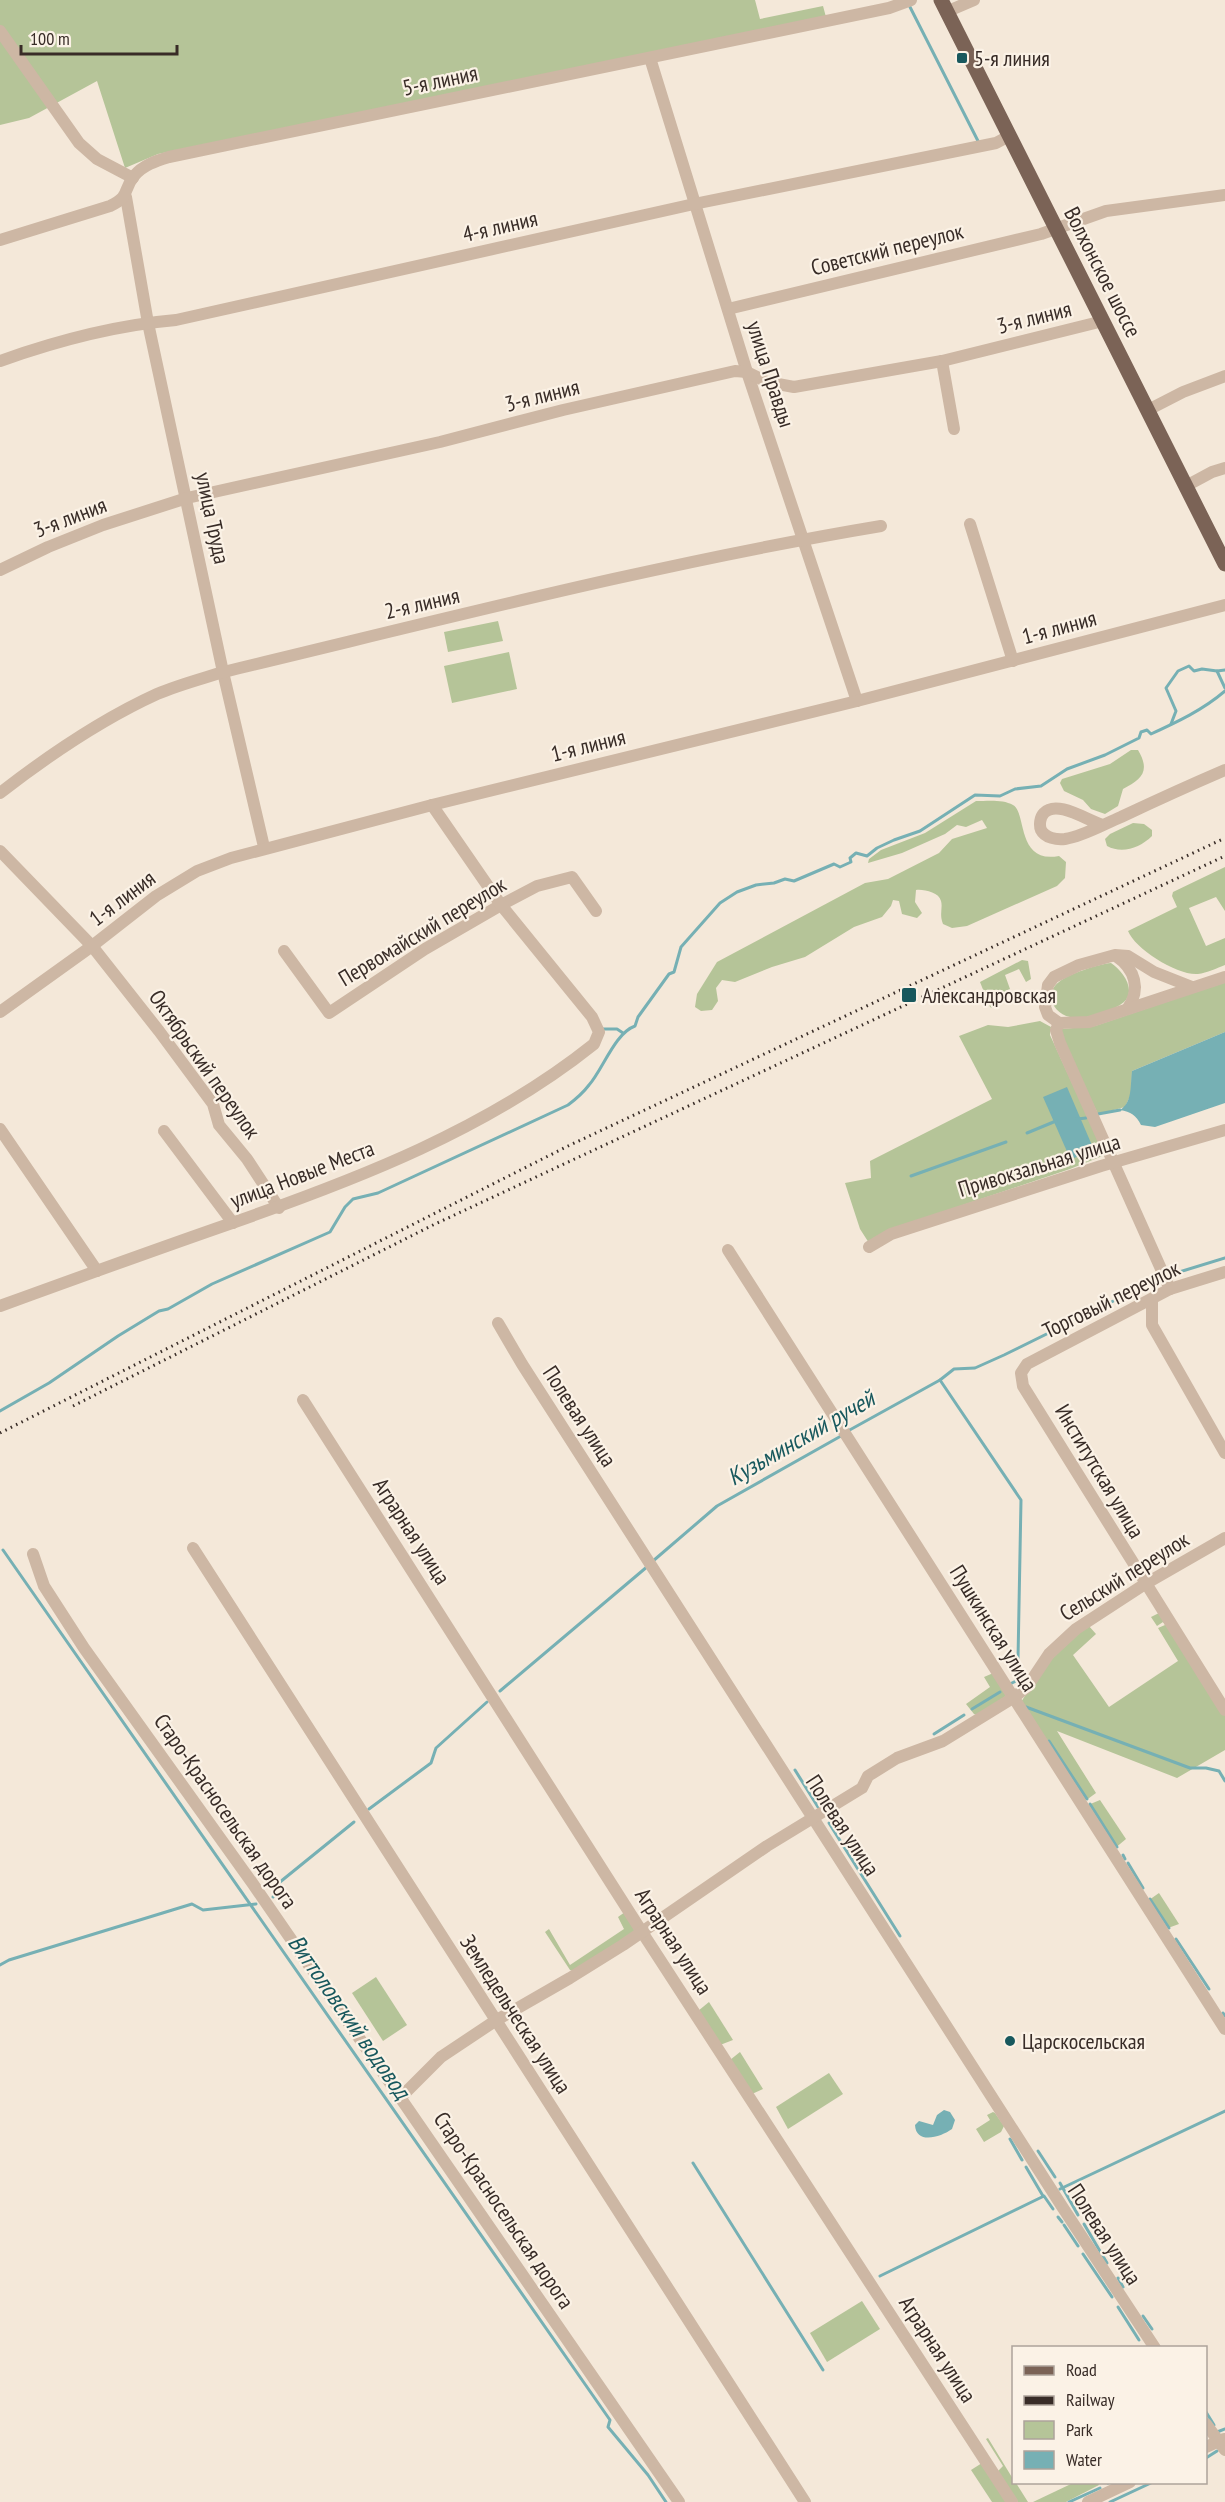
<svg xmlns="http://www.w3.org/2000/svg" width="1225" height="2502" viewBox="0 0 1225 2502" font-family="'PT Sans Narrow',sans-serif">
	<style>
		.green { fill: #b5c498 }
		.water { fill: #76b0b4 }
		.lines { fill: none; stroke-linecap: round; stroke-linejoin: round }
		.stream { stroke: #76b0b4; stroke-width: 3 }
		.minor { stroke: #cdb7a4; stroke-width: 12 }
		.major { stroke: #7b6356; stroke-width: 15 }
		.rail { stroke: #382c27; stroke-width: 3; stroke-dasharray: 1.5 4.5; stroke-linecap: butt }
		.poi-dot { fill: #18585d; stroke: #fbf2e6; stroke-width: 2 }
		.labels { text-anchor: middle; stroke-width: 4.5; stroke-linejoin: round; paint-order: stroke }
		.poi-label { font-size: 22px; fill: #382c27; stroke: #fbf2e6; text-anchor: start }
		.street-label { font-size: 22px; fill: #382c27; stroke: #fbf2e6 }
		.water-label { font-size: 24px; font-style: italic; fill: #18585d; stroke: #fbf2e6 }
	</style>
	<rect width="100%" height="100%" fill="#f4e8d9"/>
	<g class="green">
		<polygon points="0,0 755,0 760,19 823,6 826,17 158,154 125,168 97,81 29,118 0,125"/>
		<polygon points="498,621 503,641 448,652 444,632"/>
		<polygon points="509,652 517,689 452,703 444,666"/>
		<path d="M1131,750H1138C1151,772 1141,779 1123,789L1118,806L1105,814L1091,809L1083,800L1064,791L1060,783L1062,779L1110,764Z"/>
		<path d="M976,801C987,801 1003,799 1013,805C1027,813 1016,864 1059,856L1066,862L1065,878L1057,886L967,926L952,928L943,924C939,914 943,908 941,901C939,892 923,889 916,890L915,902L922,913L917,918L902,914L899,901L893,900L891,906L882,917L854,927L805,957L772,967L735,982L722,980L716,988L718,1001L712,1010L701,1011L695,1007L697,994L717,962L865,883L888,879L939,853L952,839L987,828L982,820L966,827L957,825L945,834L902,853L868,863L869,859L881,850L925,833Z"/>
		<path d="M1133,823L1144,824L1152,830V836C1140,848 1122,854 1107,846L1105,839L1110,834Z"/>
		<path d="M1225,867V911L1216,897L1189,908L1206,946L1225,938V965C1217,968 1207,973 1198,974C1178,976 1135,949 1128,931L1177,907L1172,896L1173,892Z"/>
		<polygon points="1022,960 1028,961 1031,979 1026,982 1019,969 1005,975 1010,989 996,997 992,1008 990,1007 980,982"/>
		<path d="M1111,963C1122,970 1137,990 1124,1002C1112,1012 1085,1020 1070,1017C1054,1014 1043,994 1059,982C1068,974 1099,964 1111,963Z"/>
		<polygon points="1225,982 1225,1032 1132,1071 1131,1094 1125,1107 1098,1114 1062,1039 1062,1029 1095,1026"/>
		<polygon points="1040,1021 1051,1027 1050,1035 1105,1155 1070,1169 892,1229 869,1243 860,1229 845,1183 871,1178 870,1161 992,1099 959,1036 988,1025 1008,1027"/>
		<polygon points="1159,1613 1225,1715 1225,1750 1177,1778 1057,1731 1096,1793 1085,1801 1021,1702 1046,1664 1088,1625 1096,1634 1073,1655 1109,1707 1178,1661 1158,1628 1165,1625 1163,1622 1157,1626 1151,1617"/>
		<polygon points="991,1674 993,1674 1006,1696 977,1715 974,1714 966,1704 990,1687 984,1677"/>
		<polygon points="1100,1800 1126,1839 1114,1849 1088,1805"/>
		<polygon points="1159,1893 1179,1924 1168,1928 1149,1900"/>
		<polygon points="625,1912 637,1930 577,1972 570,1970 545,1932 549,1929 570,1965 624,1929 618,1917"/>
		<polygon points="376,1977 407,2025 383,2041 352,1993"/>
		<polygon points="709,2002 733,2040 720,2045 698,2011"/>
		<polygon points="740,2052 763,2089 752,2094 730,2060"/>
		<polygon points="829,2073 843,2094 788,2129 776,2107"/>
		<polygon points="993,2112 995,2113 1004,2126 1001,2132 984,2142 976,2129 990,2120 987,2115"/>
		<polygon points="862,2301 880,2329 827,2362 810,2333"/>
		<polygon points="988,2438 1013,2479 1014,2482 1016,2483 1028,2502 1018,2502 998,2471 1003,2466 986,2439"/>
		<polygon points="982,2463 1008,2502 992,2502 971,2470"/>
		<polygon points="1073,2483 1098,2483 1099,2485 1066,2502 1033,2502"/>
	</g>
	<g class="water">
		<path d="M1225,1032V1103L1155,1127L1141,1125C1136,1115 1131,1112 1120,1110C1133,1102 1130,1085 1132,1071Z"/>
		<polygon points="1067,1087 1094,1150 1074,1158 1069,1156 1043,1097"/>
		<path d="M944,2110L950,2112L955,2120L952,2129C941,2137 916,2145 915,2125L919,2121L933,2125L937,2115Z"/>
	</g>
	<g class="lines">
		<g class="stream">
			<polyline points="910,7 978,141"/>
			<polyline points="1225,670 1217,671 1225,688"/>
			<polyline points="1171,724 1176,711 1166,688 1178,671 1189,666 1194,671 1202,669 1217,671"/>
			<polyline points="603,1029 617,1029 623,1033"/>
			<polyline points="1098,1114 1120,1110"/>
			<polyline points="1077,1119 1086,1118"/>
			<polyline points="1027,1133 1056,1121"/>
			<polyline points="911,1176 1006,1142"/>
			<polyline points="1176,1273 1225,1258"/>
			<polyline points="940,1380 1021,1500 1018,1659 1016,1681 1010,1684"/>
			<path d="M0,1411L49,1383L118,1336L159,1311L168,1309L212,1284L330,1232L345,1207L353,1199L378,1193L568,1105C576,1099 583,1093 589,1085C603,1069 615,1033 635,1026L638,1017L669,974L674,972L681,947L720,903L737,892L756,885L774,883L785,879L794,881L834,864L840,867L851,862L850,858L856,853L867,856L877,848L894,840L920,831L975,795L1000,796L1015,789L1041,786L1067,769L1105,755L1139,738L1141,732L1147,730L1151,734C1177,722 1203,710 1225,691"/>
			<polyline points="846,1432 940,1380 954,1369 975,1368 1004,1355 1158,1279"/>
			<polyline points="3,1550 610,2420 608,2427 648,2475 666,2502"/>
			<polyline points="653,1561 717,1506 841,1436"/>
			<polyline points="500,1691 648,1566"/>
			<polyline points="1026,1707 1190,1768 1206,1768 1219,1771 1225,1781"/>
			<polyline points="972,1709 1000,1692"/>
			<polyline points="934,1734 964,1715"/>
			<polyline points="1049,1741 1087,1799"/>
			<polyline points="795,1770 818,1807"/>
			<polyline points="1090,1804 1117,1847"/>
			<polyline points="369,1809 431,1763 436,1748 487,1702"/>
			<polyline points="829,1823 900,1936"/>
			<polyline points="1123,1855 1125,1859"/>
			<polyline points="1128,1863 1143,1888"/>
			<polyline points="273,1897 280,1882 354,1822"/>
			<polyline points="1150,1899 1169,1928"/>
			<polyline points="1176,1939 1209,1989"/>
			<polyline points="0,1965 9,1960 192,1904 203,1910 256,1904"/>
			<polyline points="1223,2013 1225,2016"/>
			<polyline points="1010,2139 1022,2160"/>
			<polyline points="1038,2151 1055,2177"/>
			<polyline points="693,2163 823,2370"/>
			<polyline points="1026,2167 1043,2196"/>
			<polyline points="1060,2183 1078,2215"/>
			<polyline points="1060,2189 1225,2111"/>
			<polyline points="1058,2217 1062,2222"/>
			<polyline points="1084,2224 1107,2263"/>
			<polyline points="1064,2225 1078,2246"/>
			<polyline points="1083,2254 1112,2297"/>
			<polyline points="880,2276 1044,2196 1053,2209"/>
			<polyline points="1118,2278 1123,2287"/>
			<polyline points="1118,2307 1139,2340"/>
			<polyline points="1143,2316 1152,2329"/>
			<polyline points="1206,2412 1214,2425"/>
			<polyline points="1217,2432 1225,2429"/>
			<polyline points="1206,2458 1217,2451"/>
			<polyline points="1108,2483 1110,2482"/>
			<polyline points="1069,2502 1100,2488"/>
			<polyline points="1110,2502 1153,2482"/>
		</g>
		<g class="minor">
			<polyline points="946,12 974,0"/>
			<polyline points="0,31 79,143 97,159 133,178"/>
			<polyline points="650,58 747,372 857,701"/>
			<polyline points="126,197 148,323 223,672 264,847"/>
			<path d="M0,240L110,206C131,196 122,191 134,176C143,165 156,161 169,157L889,8L911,0"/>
			<polyline points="728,309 1041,234 1106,211 1225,195"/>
			<path d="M0,361C56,341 117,325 176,320L694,204L996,143L1009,136"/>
			<polyline points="942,361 954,429"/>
			<polyline points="1148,410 1183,392 1225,376"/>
			<polyline points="1186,486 1212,472 1225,468"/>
			<polyline points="970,524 1013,661"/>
			<polyline points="0,570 48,547 103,525 187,498 440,442 563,410 735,371 747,372 767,382 794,387 942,361 1103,321"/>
			<path d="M0,793C49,755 100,720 157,694C178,685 201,679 223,672C441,620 659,563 881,526"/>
			<path d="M1103,825C1088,821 1057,799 1044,813C1040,817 1039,825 1041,830C1045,838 1057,840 1065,839C1084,836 1104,824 1121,817C1155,801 1190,785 1225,770"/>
			<polyline points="0,851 92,946 159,1031 213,1104 219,1125 247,1159 279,1208"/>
			<polyline points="284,951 329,1013 425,949 501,905 537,886 572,877 596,911"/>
			<path d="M1116,956C1135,969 1141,989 1128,1008"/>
			<polyline points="1192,987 1154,972 1128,956 1115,955 1079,965 1054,977 1048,985 1045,1007 1048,1015 1059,1023 1089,1022 1225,977"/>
			<polyline points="0,1012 92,946 156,896 197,871 231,858 432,805 857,701 1225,605"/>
			<polyline points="1059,1023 1056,1030 1060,1043 1170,1289"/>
			<polyline points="0,1129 97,1271"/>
			<polyline points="164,1131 233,1223"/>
			<polyline points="869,1247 891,1234 1101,1166 1225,1130"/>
			<polyline points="728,1250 1225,2029"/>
			<polyline points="1225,1272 1170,1289 1027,1364 1021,1373 1023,1386 1225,1710"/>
			<polyline points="1152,1301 1152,1325 1225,1453"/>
			<path d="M0,1306C77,1278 154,1250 232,1223C358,1179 488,1129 594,1044L599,1032L592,1017L501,905L432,805"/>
			<polyline points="498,1323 522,1364 1063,2208 1155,2348"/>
			<polyline points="303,1400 642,1932 1012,2502"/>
			<polyline points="193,1548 805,2502"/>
			<polyline points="33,1554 44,1586 84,1648 253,1884 679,2502"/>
			<polyline points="401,2097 441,2057 495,2021 570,1978 623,1945 767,1846 862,1788 868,1776 897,1758 943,1741 1013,1698 1027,1687 1049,1654 1076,1629 1145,1584 1225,1538"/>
			<polyline points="1206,2424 1225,2450"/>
			<polyline points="1206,2447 1224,2439"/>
			<polyline points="1088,2502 1130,2482"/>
		</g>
		<polyline class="major" points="941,0 1225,564"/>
		<g class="rail">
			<polyline points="73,1406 433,1225 1225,856"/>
			<polyline points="0,1433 568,1146 1225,838"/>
		</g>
	</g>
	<g class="poi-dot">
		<rect x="956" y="52" width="12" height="12" rx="3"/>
		<rect x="901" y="987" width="16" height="16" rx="3"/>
		<circle cx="1010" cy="2041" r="6"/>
	</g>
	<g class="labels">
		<g class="poi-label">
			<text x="974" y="66">5-я линия</text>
			<text x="922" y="1003">Александровская</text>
			<text x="1022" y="2049">Царскосельская</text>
		</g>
		<g class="street-label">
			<text transform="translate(440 80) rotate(-12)" y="8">5-я линия</text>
			<text transform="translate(500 226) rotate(-13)" y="8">4-я линия</text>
			<text transform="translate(887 249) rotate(-14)" y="8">Советский переулок</text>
			<text transform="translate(1103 272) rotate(63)" y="8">Волхонское шоссе</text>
			<text transform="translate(1034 317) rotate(-14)" y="8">3-я линия</text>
			<text transform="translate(771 374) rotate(72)" y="8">улица Правды</text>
			<text transform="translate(542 395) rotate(-14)" y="8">3-я линия</text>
			<text transform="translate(70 517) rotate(-21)" y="8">3-я линия</text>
			<text transform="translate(213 518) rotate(78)" y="8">улица Труда</text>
			<text transform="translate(422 603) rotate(-13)" y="8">2-я линия</text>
			<text transform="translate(1059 627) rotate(-15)" y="8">1-я линия</text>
			<text transform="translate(588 745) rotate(-14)" y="8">1-я линия</text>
			<text transform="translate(122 898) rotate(-37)" y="8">1-я линия</text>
			<text transform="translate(422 931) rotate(-31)" y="8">Первомайский переулок</text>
			<text transform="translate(205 1064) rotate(55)" y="8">Октябрьский переулок</text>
			<text transform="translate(1039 1165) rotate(-17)" y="8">Привокзальная улица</text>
			<text transform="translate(302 1174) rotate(-21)" y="8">улица Новые Места</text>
			<text transform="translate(1111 1299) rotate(-26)" y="8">Торговый переулок</text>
			<text transform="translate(580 1416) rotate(57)" y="8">Полевая улица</text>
			<text transform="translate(1100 1471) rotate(59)" y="8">Институтская улица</text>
			<text transform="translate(412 1531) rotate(57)" y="8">Аграрная улица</text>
			<text transform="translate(1124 1576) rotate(-32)" y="8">Сельский переулок</text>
			<text transform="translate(994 1628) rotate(58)" y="8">Пушкинская улица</text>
			<text transform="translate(226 1811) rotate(55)" y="8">Старо-Красносельская дорога</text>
			<text transform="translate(843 1825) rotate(57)" y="8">Полевая улица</text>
			<text transform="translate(674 1941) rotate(57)" y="8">Аграрная улица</text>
			<text transform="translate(516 2014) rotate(57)" y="8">Земледельческая улица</text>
			<text transform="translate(504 2210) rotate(56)" y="8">Старо-Красносельская дорога</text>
			<text transform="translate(1105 2234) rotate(57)" y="8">Полевая улица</text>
			<text transform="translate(938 2349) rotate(57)" y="8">Аграрная улица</text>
		</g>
		<g class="water-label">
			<text transform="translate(801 1438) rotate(-30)" y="8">Кузьминский ручей</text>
			<text transform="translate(349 2017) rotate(55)" y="8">Виттоловский водовод</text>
		</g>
	</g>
	<rect x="1012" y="2346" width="195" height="138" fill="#fbf2e6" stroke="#ada39a" stroke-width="1.5"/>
	<rect x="1024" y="2366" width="30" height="9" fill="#7b6356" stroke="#ada39a" stroke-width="1.5"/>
	<text x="1066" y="2376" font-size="18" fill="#382c27">Road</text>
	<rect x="1024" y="2396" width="30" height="9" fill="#382c27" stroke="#ada39a" stroke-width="1.5"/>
	<text x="1066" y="2406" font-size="18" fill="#382c27">Railway</text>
	<rect x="1024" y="2421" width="30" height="18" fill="#b5c498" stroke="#ada39a" stroke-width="1.5"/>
	<text x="1066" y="2436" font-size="18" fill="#382c27">Park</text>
	<rect x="1024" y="2451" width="30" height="18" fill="#76b0b4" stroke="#ada39a" stroke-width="1.5"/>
	<text x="1066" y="2466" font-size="18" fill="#382c27">Water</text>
	<path d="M21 45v9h156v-9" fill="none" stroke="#382c27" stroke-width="3"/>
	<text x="30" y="45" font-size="18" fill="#382c27" stroke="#fbf2e6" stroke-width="4.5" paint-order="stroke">100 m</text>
</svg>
